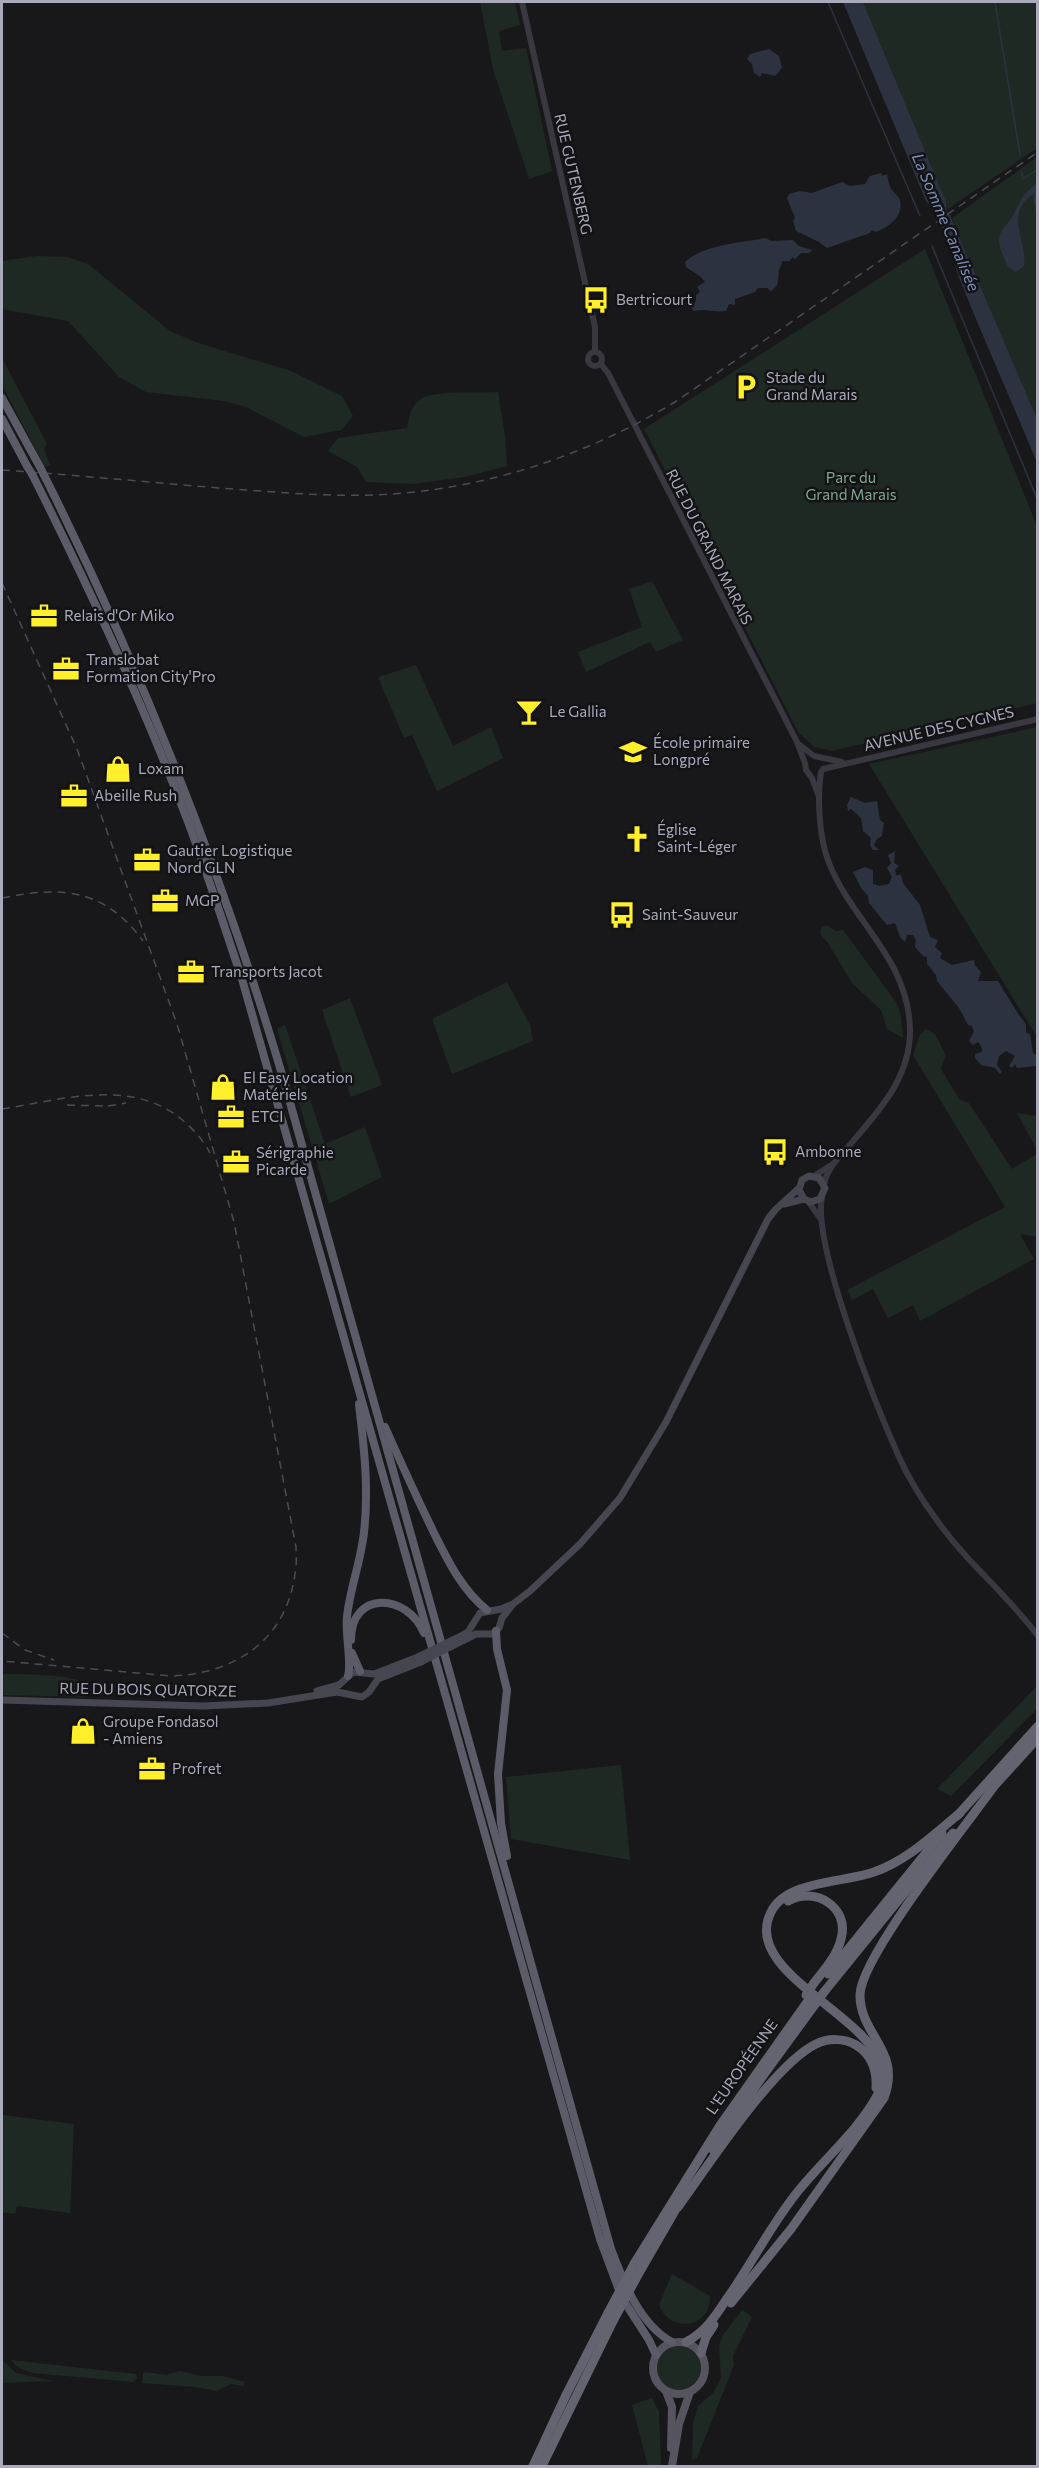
<svg xmlns="http://www.w3.org/2000/svg" width="1039" height="2468" viewBox="0 0 1039 2468" font-family="Commissioner,sans-serif">
	<style>
		.green { fill: #1f2923 }
		.water { fill: #2c3240 }
		.lines { fill: none; stroke-linecap: round; stroke-linejoin: round }
		.stream { stroke: #2c3240; stroke-width: 1.5 }
		.tertiary { stroke: #393840; stroke-width: 6 }
		.secondary { stroke: #464650; stroke-width: 7 }
		.primary { stroke: #55545f; stroke-width: 8 }
		.trunk { stroke: #5c5c68; stroke-width: 8 }
		.motorway { stroke: #646471; stroke-width: 9 }
		.rail { stroke: #4b4b55; stroke-width: 1.5; stroke-dasharray: 8 6; stroke-linecap: butt }
		.secondary-bridge { stroke: #464650; stroke-width: 7 }
		.trunk-bridge { stroke: #5c5c68; stroke-width: 8 }
		.motorway-bridge { stroke: #646471; stroke-width: 9 }
		.labels { text-anchor: middle; stroke-width: 5; stroke-linejoin: round; paint-order: stroke }
		.street-label { font-size: 15px; fill: #a9aabb; stroke: #131315 }
		.poi-label { font-size: 15px; fill: #a9aabb; stroke: #131315; text-anchor: start }
		.park-label { font-size: 15px; fill: #7ea88c; stroke: #131315 }
		.water-label { font-size: 16px; font-style: italic; fill: #7d8db9; stroke: #131315 }
	</style>
	<rect width="100%" height="100%" fill="#18181a"/>
	<g class="green">
		<polygon points="480,2 515,2 520,25 499,31 502,51 526,48 552,171 529,179 493,69"/>
		<polygon points="863,2 1037,2 1037,148 948,209"/>
		<polygon points="1037,157 1037,423 952,218"/>
		<polygon points="925,249 1037,526 1037,703 832,751 814,747 798,732 644,429"/>
		<polygon points="37,256 68,257 88,264 170,331 198,343 291,371 342,396 353,416 342,430 304,437 246,407 224,401 146,392 119,377 68,321 2,309 2,261"/>
		<polygon points="2,358 47,444 44,448 50,465 45,467 2,385"/>
		<path d="M498,392L505,436L507,466L465,477L412,484L366,482L357,467L328,451L338,438L407,428C409,417 411,405 421,399C435,390 480,393 498,392Z"/>
		<polygon points="652,581 683,640 656,652 650,642 586,672 578,652 642,627 629,589"/>
		<polygon points="416,665 453,746 491,727 503,758 437,791 412,735 404,738 378,677"/>
		<polygon points="1037,727 1038,727 1037,1037 869,764"/>
		<polygon points="826,925 836,931 843,930 896,1002 901,1015 903,1038 887,1029 881,1010 852,983 828,943 820,934 821,928"/>
		<polygon points="507,982 530,1025 533,1041 452,1074 432,1019"/>
		<polygon points="350,998 382,1085 351,1097 322,1010"/>
		<polygon points="285,1025 325,1144 365,1127 382,1177 329,1204 277,1029"/>
		<polygon points="926,1029 935,1034 946,1055 941,1069 960,1100 969,1103 1012,1169 1037,1154 1038,1237 1020,1234 1034,1259 920,1321 913,1305 888,1318 873,1289 852,1300 847,1290 1005,1207 913,1055 920,1035"/>
		<polygon points="1017,1113 1037,1116 1037,1150"/>
		<path d="M2,1674C17,1674 67,1674 79,1681C86,1684 86,1691 88,1697L2,1695Z"/>
		<polygon points="1037,1686 1037,1709 951,1796 937,1789"/>
		<polygon points="621,1765 630,1860 511,1839 506,1777"/>
		<polygon points="2,2115 74,2124 70,2213 17,2206 15,2214 2,2212"/>
		<path d="M672,2274L710,2296C711,2327 671,2335 659,2305Z"/>
		<polygon points="742,2310 752,2317 733,2356 734,2365 697,2458 692,2460 693,2423 698,2406 713,2393 721,2378 719,2346 723,2335"/>
		<circle cx="679" cy="2368" r="22"/>
		<polygon points="2,2360 16,2373 53,2381 2,2383"/>
		<polygon points="11,2360 136,2374 137,2378 134,2382 32,2373 17,2367"/>
		<polygon points="180,2371 202,2376 223,2376 245,2382 243,2386 231,2384 216,2391 196,2387 142,2383 143,2373 146,2372 166,2375"/>
		<polygon points="652,2398 659,2412 661,2466 648,2466 632,2405"/>
	</g>
	<g class="water">
		<path d="M843,2H863L946,202L947,213L950,215L1037,419V463C1012,402 985,342 960,280C949,252 947,223 926,201Z"/>
		<polygon points="769,49 779,56 782,68 775,76 762,73 760,77 754,73 752,64 747,59 750,54"/>
		<path d="M881,173L882,176L887,174C888,179 889,185 891,189C894,193 898,195 900,200C904,216 889,227 876,232L872,230L870,233L827,248L819,242L796,231L793,221L795,218L787,198L789,194L800,191L812,193L842,182L850,186L865,184L870,176Z"/>
		<path d="M1037,184V218L1033,194C1004,214 1027,239 1024,266L1016,272L1008,267C1005,260 999,249 999,241C999,231 1005,227 1010,220C1022,203 1017,197 1037,184Z"/>
		<path d="M765,238L772,241L793,240L799,246L812,250L809,253H801L795,259L793,257L789,261H782C782,264 780,267 779,270C777,279 781,285 771,291L767,288H758L755,292L735,299V305L729,304L726,311C714,313 705,308 694,311L691,307L696,301V295L700,292L697,287L705,282L701,277L686,267L685,262C704,244 741,243 765,238Z"/>
		<polygon points="851,797 865,803 877,801 880,820 884,823 882,836 877,839 874,845 879,850 873,850 870,845 871,838 863,831 861,818 851,809 848,811 847,805"/>
		<polygon points="895,851 894,863 899,866 895,870 896,875 901,875 903,883 920,905 930,937 938,940 935,947 942,953 940,958 952,965 974,960 975,965 981,972 978,981 998,981 1019,1015 1026,1024 1026,1033 1030,1034 1033,1053 1037,1055 1037,1066 1017,1068 1015,1064 1012,1068 1009,1066 1015,1056 1006,1051 999,1056 997,1065 1002,1072 1000,1074 995,1068 981,1065 975,1058 975,1054 982,1052 982,1048 978,1042 973,1045 969,1041 974,1032 972,1026 968,1025 959,1008 937,981 936,975 927,964 927,957 923,956 915,947 916,940 913,935 907,935 905,942 900,937 895,923 887,925 869,903 868,896 861,888 853,872 865,867 873,870 873,884 879,886 889,884 892,877 887,868 891,863 888,855"/>
	</g>
	<g class="lines">
		<g class="stream">
			<polyline points="828,2 920,216"/>
			<polyline points="995,2 1020,155"/>
			<polyline points="1022,173 1023,179 1038,169"/>
			<polyline points="932,246 1038,501"/>
		</g>
		<g class="tertiary">
			<polyline points="522,2 595,327 595,351"/>
			<circle cx="595" cy="359" r="7"/>
			<polyline points="601,364 608,373 797,742 805,763 806,770 812,778 819,797"/>
			<polyline points="800,745 814,756 842,762"/>
			<polyline points="823,769 1038,719"/>
			<path d="M821,772C817,798 819,838 829,863C853,923 908,958 910,1029C911,1078 878,1112 848,1147C838,1158 826,1170 824,1185"/>
			<polyline points="814,1176 833,1164"/>
			<path d="M822,1197C812,1245 877,1408 899,1457C909,1479 922,1500 936,1519C966,1562 1007,1594 1038,1636"/>
			<polyline points="808,1201 820,1218"/>
		</g>
		<g class="secondary">
			<polyline points="784,1204 804,1199 811,1202 820,1199 825,1188 819,1178 809,1176 802,1180 799,1190 804,1199"/>
			<polyline points="455,1639 468,1632 480,1613 501,1609 513,1604 530,1591 580,1544 620,1498 666,1422 768,1219 775,1210 799,1188"/>
			<polyline points="450,1647 476,1634 493,1634 499,1628 502,1618 512,1605"/>
			<polyline points="317,1691 339,1685 353,1672 374,1674 418,1657"/>
			<polyline points="2,1700 203,1706 268,1703 337,1692 362,1697 369,1692 378,1679 421,1662"/>
		</g>
		<g class="primary">
			<circle cx="679" cy="2368" r="26"/>
			<polyline points="666,2391 672,2407 671,2448"/>
			<polyline points="672,2466 679,2424 690,2392"/>
		</g>
		<g class="trunk">
			<polyline points="2,398 40,467"/>
			<polyline points="2,419 27,466"/>
			<path d="M32,474C89,587 142,702 187,819C207,872 224,926 242,979L600,2239L622,2298L649,2340L656,2355"/>
			<path d="M44,475C142,671 222,872 284,1081L611,2249C623,2281 640,2325 672,2342"/>
			<path d="M385,1427C401,1463 417,1498 434,1533C448,1561 462,1590 487,1610"/>
			<polyline points="496,1631 497,1649 507,1690 498,1774 501,1823 507,1856"/>
			<path d="M351,1640C351,1590 407,1593 424,1633"/>
			<polyline points="352,1653 360,1671"/>
			<path d="M348,1676C352,1664 345,1634 347,1617C350,1588 361,1561 364,1532C369,1489 364,1447 359,1404"/>
		</g>
		<g class="motorway">
			<polyline points="996,1784 1038,1738"/>
			<polyline points="957,1816 1038,1726"/>
			<path d="M788,1901C815,1886 850,1907 841,1939C837,1956 824,1970 814,1983"/>
			<polyline points="828,1974 942,1833"/>
			<polyline points="824,1992 953,1833"/>
			<polyline points="713,2150 762,2077 816,2003"/>
			<path d="M678,2207C708,2166 773,2065 816,2044C828,2038 844,2038 856,2045C871,2054 877,2070 876,2088"/>
			<polyline points="634,2264 721,2124 810,1998"/>
			<polyline points="639,2273 680,2202"/>
			<path d="M731,2303L791,2229L884,2098C902,2050 860,2036 860,1995C860,1957 971,1819 998,1781"/>
			<path d="M686,2342C705,2332 715,2317 726,2300C752,2264 771,2224 799,2190C825,2158 857,2132 877,2096C882,2086 884,2075 881,2065C866,2013 741,1971 771,1912C787,1880 844,1883 874,1872C908,1860 933,1835 960,1813"/>
			<polyline points="701,2353 706,2337 714,2325"/>
			<polyline points="533,2466 567,2393 608,2313"/>
			<polyline points="542,2466 613,2321"/>
		</g>
		<g class="rail">
			<path d="M2,470C74,475 147,482 219,488C277,492 334,498 392,494C492,487 589,454 675,402L1038,152"/>
			<path d="M2,583L77,749L177,1024L234,1222L296,1547C296,1556 297,1565 295,1574C286,1641 234,1674 171,1676L2,1661"/>
			<path d="M2,898C61,886 104,888 143,941"/>
			<polyline points="67,1105 103,1106"/>
			<polyline points="108,1106 126,1103"/>
			<path d="M2,1109C60,1100 129,1078 180,1118C191,1127 203,1139 210,1153"/>
			<polyline points="2,1633 25,1650 54,1660"/>
		</g>
		<g class="secondary-bridge">
			<polyline points="418,1657 455,1639"/>
			<polyline points="421,1662 450,1647"/>
		</g>
		<g class="trunk-bridge">
			<polyline points="27,466 32,474"/>
			<polyline points="40,467 44,475"/>
		</g>
		<g class="motorway-bridge">
			<polyline points="806,1995 814,1983"/>
			<polyline points="816,2003 824,1992"/>
			<polyline points="608,2313 634,2264"/>
			<polyline points="613,2321 639,2273"/>
		</g>
	</g>
	<defs>
		<symbol id="bus-bare" viewBox="-9 -9 18 18"><path d="M-5-6H5V4H4V6H2V4H-2V6H-4V4H-5ZM-3.5-4V0h7V-4ZM-3.5 1.2v1.5H-2V1.2ZM2 1.2v1.5H3.5V1.2Z" fill="#fff02b" stroke="#131315" stroke-width="2.5" paint-order="stroke"/></symbol>
		<symbol id="parking-bare" viewBox="-9 -9 18 18"><path d="M-3.5-5.5H1a3.5 3.5 0 0 1 0 7H-1V5.5H-3.5ZM-1-3.4V-.6H.8a1.4 1.4 0 0 0 0-2.8Z" fill="#fff02b" stroke="#131315" stroke-width="2.5" paint-order="stroke"/></symbol>
		<symbol id="office-bare" viewBox="-9 -9 18 18"><path d="M-6-3h4V-5.5h4V-3h4V5H-6ZM-1-4.5V-3h2v-1.5ZM-6 0V1H6V0Z" fill="#fff02b" stroke="#131315" stroke-width="2.5" paint-order="stroke"/></symbol>
		<symbol id="bar-bare" viewBox="-9 -9 18 18"><path d="M-6-5H6L.8 .8V4.5H3.5V6h-7V4.5H-.8V.8Z" fill="#fff02b" stroke="#131315" stroke-width="2.5" paint-order="stroke"/></symbol>
		<symbol id="school-bare" viewBox="-9 -9 18 18"><path d="M0-5L7-2L0 1L-7-2ZM-4 1L0 2.5L4 1V4Q0 6-4 4Z" fill="#fff02b" stroke="#131315" stroke-width="2.5" paint-order="stroke"/></symbol>
		<symbol id="shop-bare" viewBox="-9 -9 18 18"><path d="M-5-2.5h2.3a2.7 3.5 0 0 1 5.4 0H5L5.5 6h-11ZM-1.5-2.5h3a1.5 2.3 0 0 0-3 0Z" fill="#fff02b" stroke="#131315" stroke-width="2.5" paint-order="stroke"/></symbol>
		<symbol id="church-bare" viewBox="-9 -9 18 18"><path d="M-1.2-6h2.4v3.5h3.3v2.4h-3.3V6h-2.4V-.1h-3.3v-2.4h3.3Z" fill="#fff02b" stroke="#131315" stroke-width="2.5" paint-order="stroke"/></symbol>
	</defs>
	<g fill-rule="evenodd">
		<use href="#bus-bare" x="577" y="281" width="38" height="38"/>
		<use href="#parking-bare" x="727" y="368" width="38" height="38"/>
		<use href="#office-bare" x="25" y="597" width="38" height="38"/>
		<use href="#office-bare" x="47" y="650" width="38" height="38"/>
		<use href="#bar-bare" x="510" y="693" width="38" height="38"/>
		<use href="#school-bare" x="614" y="733" width="38" height="38"/>
		<use href="#shop-bare" x="99" y="750" width="38" height="38"/>
		<use href="#office-bare" x="55" y="777" width="38" height="38"/>
		<use href="#church-bare" x="618" y="820" width="38" height="38"/>
		<use href="#office-bare" x="128" y="841" width="38" height="38"/>
		<use href="#office-bare" x="146" y="882" width="38" height="38"/>
		<use href="#bus-bare" x="603" y="896" width="38" height="38"/>
		<use href="#office-bare" x="172" y="953" width="38" height="38"/>
		<use href="#shop-bare" x="204" y="1068" width="38" height="38"/>
		<use href="#office-bare" x="212" y="1098" width="38" height="38"/>
		<use href="#bus-bare" x="756" y="1133" width="38" height="38"/>
		<use href="#office-bare" x="217" y="1143" width="38" height="38"/>
		<use href="#shop-bare" x="64" y="1712" width="38" height="38"/>
		<use href="#office-bare" x="133" y="1750" width="38" height="38"/>
	</g>
	<g class="labels">
		<g class="street-label">
			<text transform="translate(573 174) rotate(77)" y="5">RUE GUTENBERG</text>
			<text transform="translate(709 547) rotate(63)" y="5">RUE DU GRAND MARAIS</text>
			<text transform="translate(939 729) rotate(-13)" y="5">AVENUE DES CYGNES</text>
			<text transform="translate(148 1690) rotate(1)" y="5">RUE DU BOIS QUATORZE</text>
			<text transform="translate(742 2067) rotate(-55)" y="5">L'EUROPÉENNE</text>
		</g>
		<g class="poi-label">
			<text x="616" y="305">Bertricourt</text>
			<text x="766" y="383">Stade du<tspan x="766" dy="17">Grand Marais</tspan></text>
			<text x="64" y="621">Relais d'Or Miko</text>
			<text x="86" y="665">Translobat<tspan x="86" dy="17">Formation City'Pro</tspan></text>
			<text x="549" y="717">Le Gallia</text>
			<text x="653" y="748">École primaire<tspan x="653" dy="17">Longpré</tspan></text>
			<text x="138" y="774">Loxam</text>
			<text x="94" y="801">Abeille Rush</text>
			<text x="657" y="835">Église<tspan x="657" dy="17">Saint-Léger</tspan></text>
			<text x="167" y="856">Gautier Logistique<tspan x="167" dy="17">Nord GLN</tspan></text>
			<text x="185" y="906">MGP</text>
			<text x="642" y="920">Saint-Sauveur</text>
			<text x="211" y="977">Transports Jacot</text>
			<text x="243" y="1083">El Easy Location<tspan x="243" dy="17">Matériels</tspan></text>
			<text x="251" y="1122">ETCI</text>
			<text x="795" y="1157">Ambonne</text>
			<text x="256" y="1158">Sérigraphie<tspan x="256" dy="17">Picarde</tspan></text>
			<text x="103" y="1727">Groupe Fondasol<tspan x="103" dy="17">- Amiens</tspan></text>
			<text x="172" y="1774">Profret</text>
		</g>
		<g class="park-label">
			<text x="851" y="483">Parc du<tspan x="851" dy="17">Grand Marais</tspan></text>
		</g>
		<g class="water-label">
			<text transform="translate(946 222) rotate(67)" y="6">La Somme Canalisée</text>
		</g>
	</g>
	<rect width="1039" height="2468" fill="none" stroke="#a9aabb" stroke-width="6"/>
</svg>
